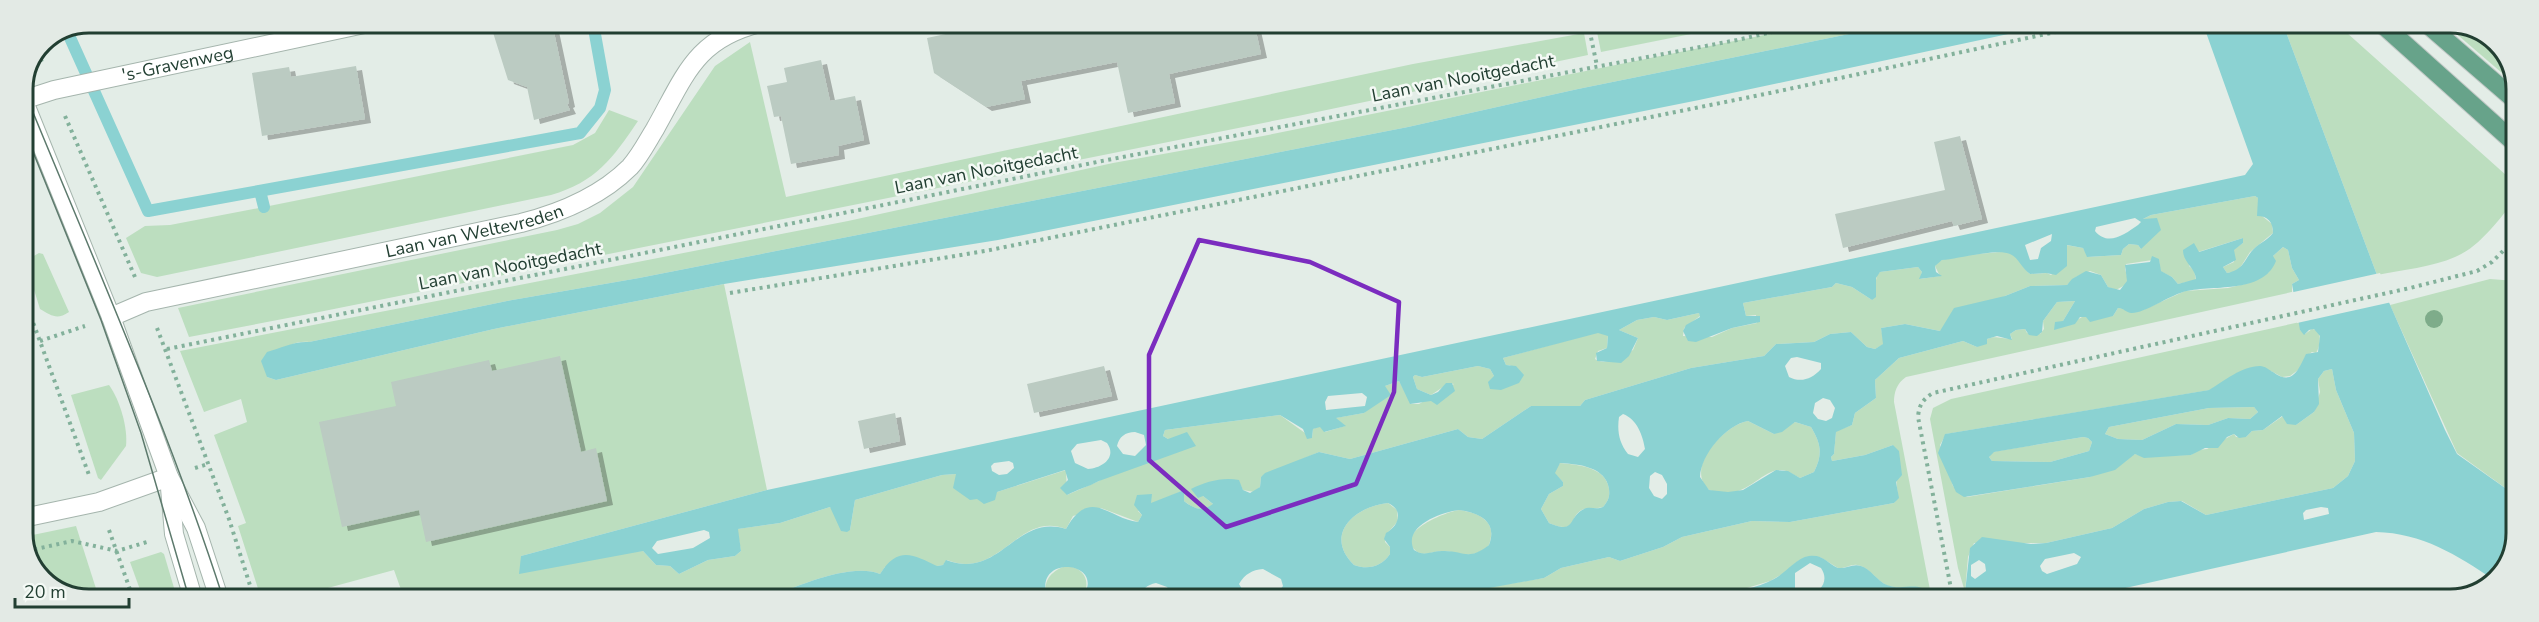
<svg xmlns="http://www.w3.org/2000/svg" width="2539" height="622" viewBox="0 0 2539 622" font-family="'Nunito Sans',sans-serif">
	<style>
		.green { fill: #bcdebf }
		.water { fill: #8bd2d2; fill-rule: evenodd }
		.pier { fill: #e3ede7 }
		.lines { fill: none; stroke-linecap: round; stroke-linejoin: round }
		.stream { stroke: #8bd2d2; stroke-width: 12 }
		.building { fill: #bbcbc2; filter: url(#shadow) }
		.minor-casing { stroke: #a5b5ad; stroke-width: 20 }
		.major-casing { stroke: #c1c9c6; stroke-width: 20 }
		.path { stroke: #83b19b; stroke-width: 4; stroke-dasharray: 3 4.5; stroke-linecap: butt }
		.minor { stroke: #fff; stroke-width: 18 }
		.major { stroke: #67a38a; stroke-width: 18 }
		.tram { stroke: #5d7a6d; stroke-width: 1.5 }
		.tree { fill: #7eac8a }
		.marked { fill: none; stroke: #7b2cbf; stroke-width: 4.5; stroke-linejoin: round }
		.labels { text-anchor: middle; stroke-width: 5; stroke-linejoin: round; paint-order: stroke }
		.street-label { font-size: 18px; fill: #223f32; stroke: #f4f9f5 }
		.rim { fill: none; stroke: #223f32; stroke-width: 3 }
	</style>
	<defs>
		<filter id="shadow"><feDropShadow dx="6" dy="4" stdDeviation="0" flood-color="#0004"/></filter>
	</defs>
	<rect width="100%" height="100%" fill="#e3ede7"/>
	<g class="green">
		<polygon points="1639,23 1746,23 1601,52 1597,32"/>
		<path d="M1824,23L1898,24L1578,89L1408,127L639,278L507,301L309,342C283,340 279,358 267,377L276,380L494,329L724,284L767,490L521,556L643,551L656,565L670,566L679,574L708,560L735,556L741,551L737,529L780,523L830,507L850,530L855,500L942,475L956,474L997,492L1066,470L1067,495L1099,481L1168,439L1163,436L1165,430L1280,415L1312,438L1313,429L1320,426L1325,432L1345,426L1335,418L1364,413L1385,386L1399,381L1411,404H1419L1454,384L1449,383L1431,395L1417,389L1413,377L1415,375L1422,377L1478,366L1490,369L1494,376L1511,365H1506L1503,358L1598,332L1608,335L1607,348L1598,351L1595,359C1606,367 1622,355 1633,350L1638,338L1619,330L1637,320L1654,317L1667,320L1699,313L1700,316L1684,328L1683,336L1712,337L1732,328L1757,323L1756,315L1746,316L1743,303L1832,287L1836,283L1852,287L1872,300L1877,275L1880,272L1918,267L1922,272L1920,279L1940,276L1935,266C1937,263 1939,261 1942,260C1950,257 1999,251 2007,252C2018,254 2022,268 2030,274L2047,273L2051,275L2067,262L2066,245L2083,248L2088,257L2121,255L2123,249L2129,244L2138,245L2141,249L2145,220L2143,219L2151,215L2255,196L2258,198L2262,216L2272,224L2273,233L2250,252L2238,271L2227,273L2223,267L2234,262L2233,250L2243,243V238L2198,252L2189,266L2194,270L2196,280L2178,284L2172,277L2160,271L2159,259L2126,264L2125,269L2127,276V284L2116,290L2108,287L2101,275L2090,271L2076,277L2067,285L2030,286L2005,296L1940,331L1905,324L1881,328L1884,344L1875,349L1867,347L1851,332L1830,334L1814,342L1776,344L1764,356L1691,368L1585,400L1580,406H1531L1482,439L1468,437L1458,429L1350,459L1319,452L1261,477L1260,487L1254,492L1243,490L1238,480L1203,496L1214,505C1203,512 1194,509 1184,501V490L1138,511L1142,515L1138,522L1101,508L1073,516L1066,529C1018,510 1000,581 947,560L943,565L937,566L885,567L880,574C852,562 797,586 770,597L762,591L755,590L692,594L680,598H404L394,570L291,598H261L238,526L246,523L214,435L247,422L241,399L204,412L180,351L848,221L1113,163L1263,136Z"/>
		<path d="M2283,24H2337L2516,184V199C2499,219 2480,247 2455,257C2433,267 2401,270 2377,275Z"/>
		<polygon points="2445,24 2464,24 2500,45 2516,85"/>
		<polygon points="1584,33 1588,55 1298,116 314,313 189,337 178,308 557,230 578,224 600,213 633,187 715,66 750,42 786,197 1413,64"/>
		<path d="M609,110L638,121C613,158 596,182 551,195L157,277L141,273L126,238L145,226L170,225L264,207L573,145L595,133Z"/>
		<path d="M2283,247L2288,250L2292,268L2299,280L2292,284V292L1906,377C1897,383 1894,392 1894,402L1931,595C1920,583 1902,590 1889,586C1877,582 1870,567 1857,565C1851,564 1845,569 1838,568L1820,557L1798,561L1784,573L1770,581L1727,594L1717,599H1417L1544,578L1561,568L1609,557L1620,561L1663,547L1682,537L1752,521L1790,522L1894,503L1898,498L1893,445L1865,455L1832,461L1831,457L1834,454L1836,431L1852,425L1855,413L1876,398L1875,380L1899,358L1963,341L1977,347C1992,333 1994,338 2012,339L2010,334L2016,330L2025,329L2027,333L2040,334L2044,329L2043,321L2057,302L2075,301L2063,321H2075L2082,317L2113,316L2118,308L2143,310L2185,291L2228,288L2249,283L2269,272L2273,256Z"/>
		<path d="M39,253L43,254L69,312C57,320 52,316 40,309L25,261Z"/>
		<polygon points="2490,279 2516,281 2515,495 2457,453 2390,305"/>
		<path d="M2300,322V330L2305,334L2312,329L2318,330C2321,336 2320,347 2316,353L2312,352L2305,357L2302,367L2290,376L2282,377L2271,371L2239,372L2210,390L1946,434L1940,445L1953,486L1967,497L2090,477L2135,454L2142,456L2191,455L2198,450L2207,449L2234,434L2236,437H2246L2252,431L2263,430L2283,416L2296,425L2314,412L2320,392L2318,379L2324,371L2332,369L2336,390L2354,433L2355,461L2348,476L2333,488L2206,515L2182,501L2168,502L2144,509L2112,528L2046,543H1974L1968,557L1965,592L1958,568L1930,419L1933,408L1951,399Z"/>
		<path d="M109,385C120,400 128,428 126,446L101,480L98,478L71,395Z"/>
		<polygon points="2254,407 2258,412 2250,419 2228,418 2208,425 2176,424 2142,440 2118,439 2105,434 2109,427 2209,408"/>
		<path d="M1748,421L1774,434L1795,422L1811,427C1821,444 1823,454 1814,472L1800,478C1794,475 1789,471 1782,470C1760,468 1747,503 1709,490C1684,468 1724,425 1748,421Z"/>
		<polygon points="2083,437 2088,438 2092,442 2089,451 2050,462 1992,461 1989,457 1992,452"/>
		<path d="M1560,463C1579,465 1606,467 1609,489C1610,497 1608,501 1603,507C1596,509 1590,507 1584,509C1567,515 1580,536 1549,523L1541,509L1549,494L1563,486V482L1554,473L1555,469Z"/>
		<path d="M1388,503L1397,510L1398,521L1385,536V542L1390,547V554C1381,567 1368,570 1354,565C1323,535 1355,506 1388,503Z"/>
		<path d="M1459,510C1479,513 1498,521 1489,545C1485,549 1479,553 1473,554C1462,557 1452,550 1441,551C1432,551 1422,558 1415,550C1396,531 1446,512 1459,510Z"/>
		<polygon points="76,526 99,598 75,598 39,577 23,542 23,537"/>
		<polygon points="161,552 164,554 177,598 143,598 130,562"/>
		<path d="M1065,566C1084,566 1093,583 1081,599H1048C1041,582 1050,572 1065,566Z"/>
	</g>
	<g class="water">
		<path d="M1898,24H2055L1699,100L998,240L724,284L494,329L276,380L267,377L261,361L267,352C281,348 294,341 309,342L507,301L639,278L1408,127L1578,89Z"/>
		<path d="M2203,24H2283L2377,275L2445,430L2457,454L2515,495V547L2494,580C2457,555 2422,533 2376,532L2076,599H1717C1735,590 1757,589 1774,579C1786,573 1796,558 1809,556C1823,554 1827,563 1838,568C1846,569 1853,563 1861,566C1871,569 1877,581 1887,585C1904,592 1917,579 1931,595L1965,592L1970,548L1982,537L2031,544L2046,543L2112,528L2144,509L2168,502L2181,501L2206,515L2333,488L2348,476L2355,461L2354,433L2336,390L2332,369L2324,371L2318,379L2319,404L2314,412L2296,425L2287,424L2282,416L2263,430L2252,431L2246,437L2239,438L2234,434L2227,437L2218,448H2205L2191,455L2144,458L2135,454L2115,470L2090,477L1964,497L1956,492L1938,453L1945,434L2209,390C2224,381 2242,366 2260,366C2265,366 2269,370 2273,372C2293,387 2299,368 2306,354L2318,352L2320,336L2314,329L2309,330L2304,335L2300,330L2292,284L2299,280L2292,268L2288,250L2283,247L2273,256L2276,261C2263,295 2210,284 2183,292C2169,296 2143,314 2131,313C2125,312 2124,308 2118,308L2113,316L2090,322L2086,317H2080L2075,324L2054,330L2055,322L2063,321L2075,301L2057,302L2043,321L2042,332L2037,336L2029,335L2025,329L2016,330L2010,334L2012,340L1997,336L1987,339V344L1977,347L1963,341L1899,358L1875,380L1876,398L1855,413L1852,425L1836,432L1834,454L1831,457L1832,461L1865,455L1893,445L1899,451L1902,475L1896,482L1899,498L1894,503L1790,522L1752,521L1682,537L1663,547L1620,561L1609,557L1561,568L1544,578L1478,590L1472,599H1297L1286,595L1275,599H1175L1167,587L1156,583C1147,585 1141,589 1141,599H1081C1111,561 1030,552 1048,599H1001L996,595L985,599L680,598L692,594L755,590L762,591L770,597C797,586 852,562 880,574C898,545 914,555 937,566L943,565L946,560C1000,581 1015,513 1066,529C1090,486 1109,519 1138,522L1142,515L1134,505L1137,495L1152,494L1151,503L1184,490V501C1194,509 1203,512 1213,504L1203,496L1198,498L1191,489C1206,482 1221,477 1239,480L1243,490L1250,493L1260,487L1261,477L1265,473L1319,452L1350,459L1458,429L1468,437L1482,439L1531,406H1580L1585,400L1691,368L1764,356L1776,344L1814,342L1830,334L1851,332L1867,347L1875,349L1883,344L1881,328L1905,324L1940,331L1954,308L2005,296L2030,286L2067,285L2072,279L2086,271L2101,275L2108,287L2120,290L2127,281L2125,265L2150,262L2152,256L2159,259L2161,271L2172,277L2178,284L2196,279C2195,267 2183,263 2183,250L2194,243L2199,252L2243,238V243L2234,250L2236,260L2223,267L2227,273C2242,270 2243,263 2251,252C2257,244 2267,241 2273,233C2273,222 2268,216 2257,216L2258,198L2255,196L2151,215L2143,219L2157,218L2161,230L2141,249L2138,245L2129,244L2123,249L2121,255L2087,257L2083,248L2067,245V266L2056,275L2046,273L2030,274C2022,269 2019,258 2010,254C1997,248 1958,259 1942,260L1935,266L1936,272L1942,276L1919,279L1922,272L1918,267L1880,272L1876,278V297L1872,300L1852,287L1836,283L1832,287L1743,303L1746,316H1760V322L1732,328L1696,342L1688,341L1683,331L1686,325L1700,317L1699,313L1667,320L1654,317L1637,320L1619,330L1638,338L1629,356L1621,363L1597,361L1596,353L1607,348L1608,336L1598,333L1503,358L1506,365L1516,366L1524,375L1519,383L1501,390L1490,389L1488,382L1494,376L1490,369L1478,366L1422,377L1415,375L1413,377L1417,389L1431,395L1438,392L1446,383H1452L1455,391L1437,405L1431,401L1410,404L1399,381L1385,386L1391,395L1364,413L1336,418L1346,426L1324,432L1320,427L1313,429L1312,438L1307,439L1303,429L1280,415L1165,430L1163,436L1168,439L1187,432L1196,446L1099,481C1088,487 1078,489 1067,495L1060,488L1068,480L1065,470L997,492L995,500L984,504L977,499L970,500L953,488L956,474L942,475L855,500L850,530L847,532L841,531L830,507L780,523L738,529L741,551L735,556L708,560L679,574L670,566L656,565L643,551L519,574L521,556L767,490L2245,175L2253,164ZM2135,218L2141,222L2138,225C2125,234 2108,247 2095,231L2096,227ZM2052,234L2051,241L2041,248L2038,259L2030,260L2025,245ZM1797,357L1821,363V369C1812,379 1801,383 1789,377L1785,366L1791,358ZM1362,393L1367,397L1365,406L1326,410L1325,402L1328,396ZM1823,398L1830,400L1835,408L1832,418L1826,421L1818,419L1813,413L1815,403ZM2254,407L2258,412L2250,419L2228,418L2208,425L2176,424L2142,440L2118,439L2105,434L2109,427L2209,408ZM1623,414C1637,419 1643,436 1645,449L1638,457L1628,454C1619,443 1617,431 1619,417ZM1748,421L1774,434L1782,432L1795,422L1811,427C1821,444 1823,454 1814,472L1800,478L1788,471L1776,470L1743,490L1728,492L1709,490L1700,477C1701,454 1726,425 1748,421ZM1135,432L1144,435L1146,445L1135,456L1123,454L1117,446C1119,437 1125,432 1135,432ZM2083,437L2088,438L2092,442L2089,451L2050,462L1992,461L1989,457L1994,452ZM1101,440L1107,443C1117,457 1103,468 1088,469L1075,463L1071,451L1077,444ZM1009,461L1013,463L1014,468L1007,474L999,475L992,471L991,466L994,463ZM1560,463C1579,464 1606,467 1609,489C1610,497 1608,501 1603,507C1596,510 1590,506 1584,509C1567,517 1577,535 1549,523L1541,509L1549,494L1563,486V482L1555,473ZM1655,472L1662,475L1667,484V494L1662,499L1654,496L1649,488L1650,476ZM1388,503C1404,510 1399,526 1386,533L1384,539L1390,547V554C1381,567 1368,570 1354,565C1323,535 1355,506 1388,503ZM2321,507L2328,508L2329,514L2304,520L2303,513L2306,510ZM1459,510C1479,513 1498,521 1489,545C1467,562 1464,550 1442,551C1431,551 1424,557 1414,550C1402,526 1442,512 1459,510ZM704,530L709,532L710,538L693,548L658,554L652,548L657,541ZM2074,553L2081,557L2077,564L2047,574L2042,571L2040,566L2045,559ZM1979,560L1985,564L1986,571L1975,579L1971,576V565ZM1810,563L1821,568C1833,586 1811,602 1795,588V573ZM1263,569L1281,579L1283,586L1280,590L1259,594L1242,589L1239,584C1245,574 1252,570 1263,569Z"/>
	</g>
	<g class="pier">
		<polygon points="2380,273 2392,302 2297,323 2289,293"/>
		<polygon points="1962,589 1964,599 1933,599 1932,591"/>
	</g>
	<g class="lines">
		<g class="stream">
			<polyline points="67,31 148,211 580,133 600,108 605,90 593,23"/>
			<polyline points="260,191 264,207"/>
		</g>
	</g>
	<g class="building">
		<polygon points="490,23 552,23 569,103 567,104 570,110 534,120 527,87 508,80"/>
		<polygon points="997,23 1254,23 1261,54 1169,74 1175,103 1128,113 1117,62 1021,81 1025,99 986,107 934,73 927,38"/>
		<polygon points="821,60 830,101 855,96 864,140 838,146 839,155 791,164 781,116 774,117 767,86 787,82 784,68"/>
		<polygon points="356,66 365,119 262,136 252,73 289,67 291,77"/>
		<polygon points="1960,136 1982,219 1954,226 1952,221 1843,248 1835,214 1945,190 1934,142"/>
		<polygon points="560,356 581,452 596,448 607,501 426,542 419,510 342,527 319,422 396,406 391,382 489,360 492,371"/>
		<polygon points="1104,366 1112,396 1034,413 1027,384"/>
		<polygon points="895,413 900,441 864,449 858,421"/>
	</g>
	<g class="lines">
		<defs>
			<g id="minor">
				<polyline points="23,99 111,317 169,477 196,528 219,598"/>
				<path id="s1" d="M23,100L54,90L369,23"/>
				<path id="s2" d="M111,317L146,302L521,223C560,213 600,197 630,167C640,156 647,142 655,129C685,76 695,39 760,23"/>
				<polyline points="170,488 174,534 193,598"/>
				<polyline points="23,518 99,502 169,477"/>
			</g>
			<g id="major">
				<polyline points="2382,24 2516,144"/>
				<polyline points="2427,24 2516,101"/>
			</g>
		</defs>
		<use href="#minor" class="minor-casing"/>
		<use href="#major" class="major-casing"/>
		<g class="path">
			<polyline points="1588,23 1597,66"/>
			<polyline points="38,52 43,65"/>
			<polyline points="65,116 135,277"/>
			<polyline points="2506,249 2516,258"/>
			<polyline points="730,293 985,251 1770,93 2093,24"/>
			<polyline points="23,295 89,475"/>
			<polyline points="157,328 229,519 254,598"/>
			<polyline points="40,341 85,326"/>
			<polyline points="167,349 1107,160 1737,40 1812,23"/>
			<polyline points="195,468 208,464"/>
			<polyline points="109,530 133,598"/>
			<polyline points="27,551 72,541 117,551 147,542"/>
			<path d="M1953,599L1918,417C1919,405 1923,399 1933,393L2410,288L2477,271L2492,262L2516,238"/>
		</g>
		<use href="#minor" class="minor"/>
		<use href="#major" class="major"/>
		<g class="tram">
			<path d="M23,88C92,257 167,424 223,598"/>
			<polyline points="23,127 101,320 141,433 189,598"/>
		</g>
	</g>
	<circle class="tree" cx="2434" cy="319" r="9"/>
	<path class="marked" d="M1199,240L1310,262L1399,302L1394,392L1356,484L1226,527L1149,460V355Z"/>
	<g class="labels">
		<g class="street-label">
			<text dy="6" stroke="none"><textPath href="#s1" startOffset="159">'s-Gravenweg</textPath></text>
			<text transform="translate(1463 78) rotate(-11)" y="6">Laan van Nooitgedacht</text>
			<text transform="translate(986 170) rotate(-11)" y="6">Laan van Nooitgedacht</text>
			<text dy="6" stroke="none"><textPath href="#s2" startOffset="374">Laan van Weltevreden</textPath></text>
			<text transform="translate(510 266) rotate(-11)" y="6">Laan van Nooitgedacht</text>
		</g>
	</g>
	<path d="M0 0H2539V622H0ZM89 33H2450A56 56 0 0 1 2506 89V533A56 56 0 0 1 2450 589H89A56 56 0 0 1 33 533V89A56 56 0 0 1 89 33Z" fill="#e3eae5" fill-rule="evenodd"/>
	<path class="rim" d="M89 33H2450A56 56 0 0 1 2506 89V533A56 56 0 0 1 2450 589H89A56 56 0 0 1 33 533V89A56 56 0 0 1 89 33Z"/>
	<path d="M15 598v9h114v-9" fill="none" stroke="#223f32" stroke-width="3"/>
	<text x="24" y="598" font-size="18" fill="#223f32" stroke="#f4f9f5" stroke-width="4.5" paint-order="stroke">20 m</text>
</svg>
